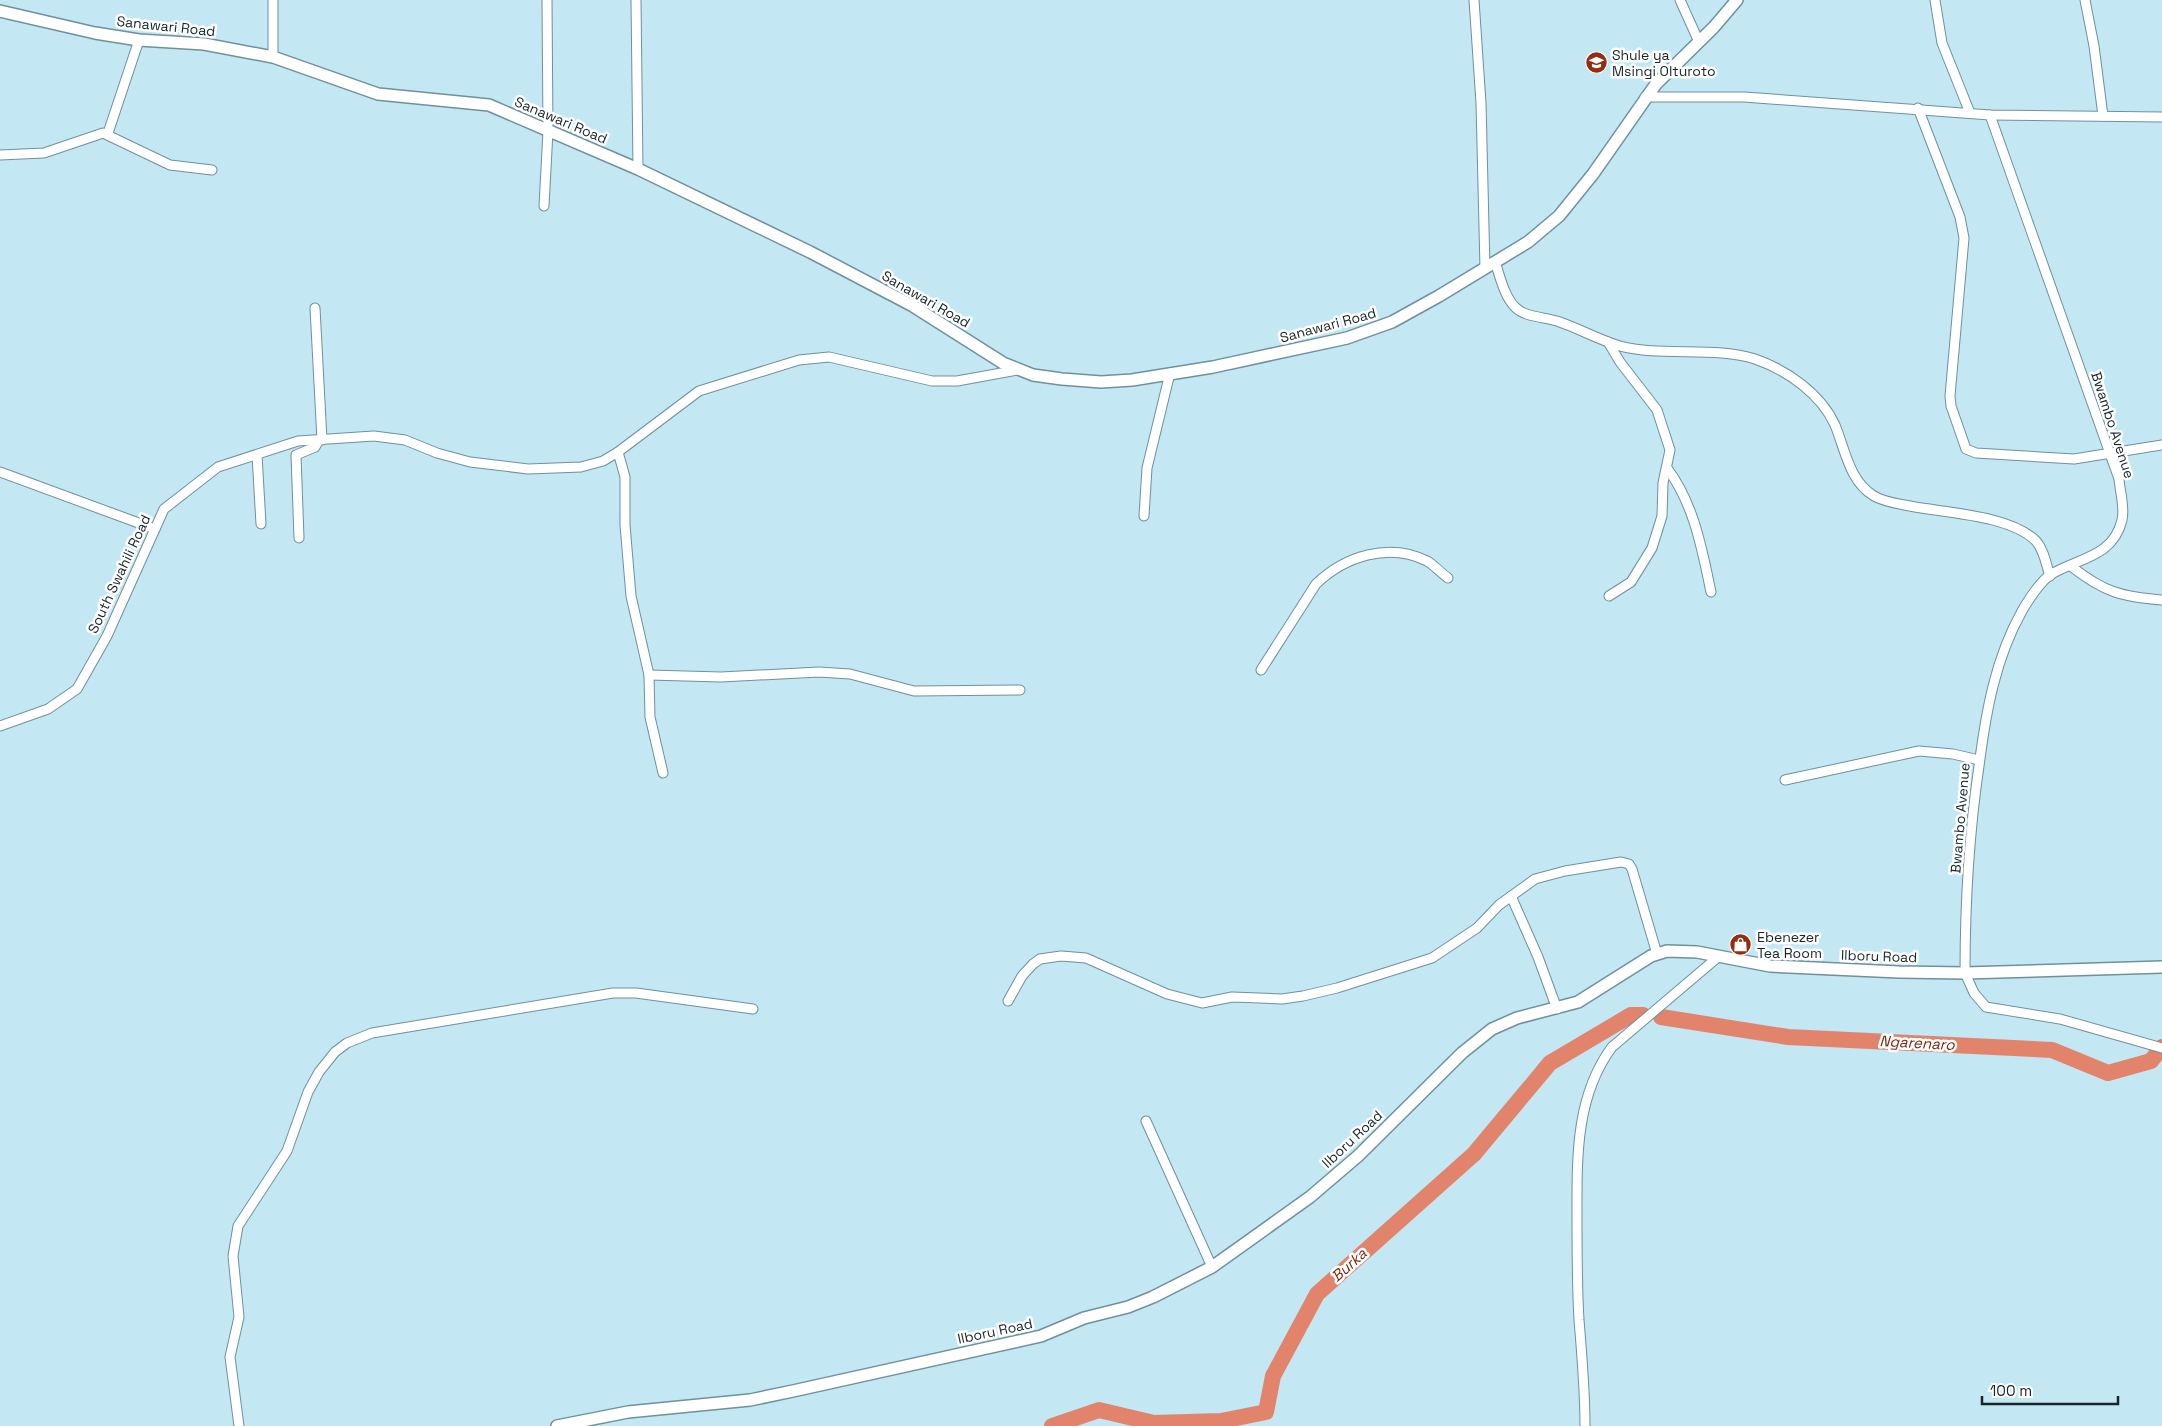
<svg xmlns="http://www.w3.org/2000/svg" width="2162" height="1426" viewBox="0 0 2162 1426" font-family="'Space Grotesk',sans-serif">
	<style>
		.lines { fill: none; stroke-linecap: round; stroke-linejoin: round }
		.river { stroke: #e2846b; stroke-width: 16 }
		.minor-casing { stroke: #6f919c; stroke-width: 11 }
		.tertiary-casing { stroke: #6f919c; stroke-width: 14 }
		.minor { stroke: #fff; stroke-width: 9 }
		.tertiary { stroke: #fff; stroke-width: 11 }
		.labels { text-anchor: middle; stroke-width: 5; stroke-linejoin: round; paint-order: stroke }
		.street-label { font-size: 14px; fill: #172529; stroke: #fff }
		.poi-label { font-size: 14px; fill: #172529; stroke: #fff; text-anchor: start }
		.water-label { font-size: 15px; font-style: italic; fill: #79260e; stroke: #fff }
	</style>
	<rect width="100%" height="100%" fill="#c3e7f3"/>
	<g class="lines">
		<g class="river">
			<polyline points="1661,1017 1788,1037 2052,1050 2108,1073 2151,1061 2162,1047"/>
			<polyline points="1052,1426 1099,1410 1154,1423 1221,1421 1266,1412 1273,1376 1317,1294 1474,1154 1550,1063 1631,1015 1643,1015"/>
		</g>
		<defs>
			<g id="minor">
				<polyline points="636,0 638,169"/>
				<polyline points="1474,0 1481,103 1485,269"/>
				<polyline points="1680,0 1699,42"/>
				<polyline points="1935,0 1942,43 1970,113"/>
				<polyline points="2085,0 2094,46 2103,116"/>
				<polyline points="273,57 273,0"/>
				<polyline points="1645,97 1744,97 1990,115 2162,117"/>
				<polyline points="1918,108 1960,217 1964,238 1950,396 1951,406 1966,449 1976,453 2074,459 2162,445"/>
				<path d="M1990,115L2119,479C2120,492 2125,508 2122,520C2113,558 2077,558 2050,575C2039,583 2029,599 2022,611C1995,659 1986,712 1979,766C1969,834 1965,904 1965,973L1974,993L1986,1007L2060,1019L2162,1048"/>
				<polyline points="108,133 139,40"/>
				<polyline points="0,155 44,153 103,133 170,165 212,170"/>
				<polyline points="544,206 548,131 547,0"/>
				<path d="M1495,262C1500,276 1504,296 1515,307C1524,317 1544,317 1557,321C1578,328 1599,340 1620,346C1660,357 1717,346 1755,359C1787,370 1821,394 1835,425C1845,449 1849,481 1874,496C1884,502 1899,504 1910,506C1946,513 2010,515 2036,541C2044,550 2046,564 2050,576"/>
				<polyline points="315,308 322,440"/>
				<polyline points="1608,342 1620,362 1657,410 1670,450 1663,483 1662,516 1652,548 1631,582 1609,596"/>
				<polyline points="618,452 625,477 625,525 631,596 649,675 650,717 663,773"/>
				<polyline points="257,455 261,524"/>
				<path d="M1667,468C1694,504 1702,549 1711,592"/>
				<polyline points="0,472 155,529"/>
				<polyline points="1144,516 1147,468 1170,373"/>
				<polyline points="299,538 296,455 315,447 319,440"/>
				<path d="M2072,567C2104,592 2122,597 2162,600"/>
				<path d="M1261,670L1316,584C1345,556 1389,542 1427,561C1434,565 1441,573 1448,578"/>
				<polyline points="649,675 721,677 819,672 850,674 914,691 1020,690"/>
				<polyline points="0,726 48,709 77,689 107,636 164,509 218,467 298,441 374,436 405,440 437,453 470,462 528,469 581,467 603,461 618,452 699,391 799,360 829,357 932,381 957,381 1018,370"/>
				<polyline points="1785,780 1919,751 1953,754 1979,760"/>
				<polyline points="1511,896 1538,957 1557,1009"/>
				<polyline points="1008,1001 1022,976 1033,964 1040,959 1061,956 1086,958 1167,994 1202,1003 1232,997 1282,999 1303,996 1337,988 1432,958 1477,928 1499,905 1535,879 1565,871 1621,862 1629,864 1632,869 1657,954"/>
				<polyline points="1146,1121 1212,1267"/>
				<polyline points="239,1426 230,1357 239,1317 233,1256 238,1226 287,1151 308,1092 319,1072 335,1052 347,1043 372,1033 613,993 636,993 753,1009"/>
				<path d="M1585,1426C1585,1390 1582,1356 1579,1320C1577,1286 1577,1252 1577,1218C1577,1159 1575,1097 1612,1047L1718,957"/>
			</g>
			<g id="tertiary">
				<polyline points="0,11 95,33 139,40 204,44 273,57 378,94 489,105 638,169 810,252 913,306 1003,363 1033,375 1062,379 1101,382 1132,380 1213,367 1347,338 1392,322 1439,296 1528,242 1559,216 1593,174 1656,84 1714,27 1737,0"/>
				<polyline points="557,1426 628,1412 750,1400 793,1391 1041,1336 1084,1318 1128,1307 1153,1297 1212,1267 1310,1197 1358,1156 1462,1053 1492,1029 1517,1018 1578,1002 1651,956 1667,951 1697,952 1770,966 1899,972 1965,973 2162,967"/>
			</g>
		</defs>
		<use href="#minor" class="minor-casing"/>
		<use href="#tertiary" class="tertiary-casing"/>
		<use href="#minor" class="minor"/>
		<use href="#tertiary" class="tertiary"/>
	</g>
	<defs>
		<symbol id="school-disc" viewBox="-11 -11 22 22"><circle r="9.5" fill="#952e0f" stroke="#fff"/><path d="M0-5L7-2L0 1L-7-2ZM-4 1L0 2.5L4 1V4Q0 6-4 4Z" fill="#fff"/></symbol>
		<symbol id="shop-disc" viewBox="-11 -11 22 22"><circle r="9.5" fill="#952e0f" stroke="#fff"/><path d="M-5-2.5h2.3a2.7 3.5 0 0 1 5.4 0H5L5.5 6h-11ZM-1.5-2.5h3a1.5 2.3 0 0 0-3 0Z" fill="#fff"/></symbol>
	</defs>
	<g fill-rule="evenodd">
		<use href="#school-disc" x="1584" y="50" width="25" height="25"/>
		<use href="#shop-disc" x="1728" y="932" width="25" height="25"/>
	</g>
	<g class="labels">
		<g class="street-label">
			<text transform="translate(166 26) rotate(6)" y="5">Sanawari Road</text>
			<text transform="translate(561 120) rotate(23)" y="5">Sanawari Road</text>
			<text transform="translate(926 299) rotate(30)" y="5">Sanawari Road</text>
			<text transform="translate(1328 325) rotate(-15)" y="5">Sanawari Road</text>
			<text transform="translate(2113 425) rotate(72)" y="5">Bwambo Avenue</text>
			<text transform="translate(119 574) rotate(-65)" y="5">South Swahili Road</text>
			<text transform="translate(1960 818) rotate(-85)" y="5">Bwambo Avenue</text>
			<text transform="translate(1879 956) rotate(2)" y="5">Ilboru Road</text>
			<text transform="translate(1352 1139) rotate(-43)" y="5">Ilboru Road</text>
			<text transform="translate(995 1331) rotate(-12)" y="5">Ilboru Road</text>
		</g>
		<g class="poi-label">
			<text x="1612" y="60">Shule ya<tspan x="1612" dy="16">Msingi Olturoto</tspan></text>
			<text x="1757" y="942">Ebenezer<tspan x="1757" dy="16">Tea Room</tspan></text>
		</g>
		<g class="water-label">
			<text transform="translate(1917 1043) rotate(3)" y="5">Ngarenaro</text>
			<text transform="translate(1349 1265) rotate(-42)" y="5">Burka</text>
		</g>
	</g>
	<path d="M1982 1396v8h136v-8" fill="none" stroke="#172529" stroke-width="2.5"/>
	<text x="1990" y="1396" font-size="15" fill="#172529" stroke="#ffffff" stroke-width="4" paint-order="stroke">100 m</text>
</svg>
